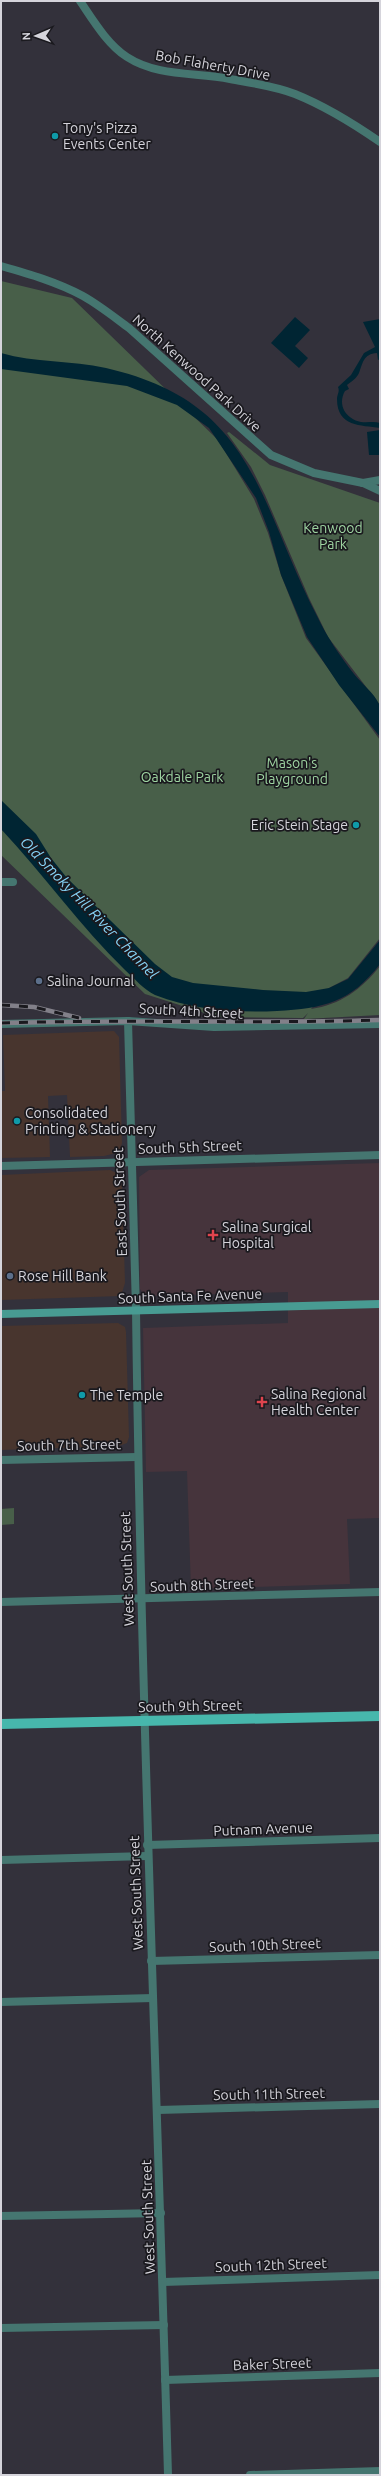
<svg xmlns="http://www.w3.org/2000/svg" width="381" height="2476" font-family="Ubuntu,sans-serif">
  <style>
    .commercial { fill: #48352e }
    .medical { fill: #46343c }
    .green { fill: #485f49 }
    .water { fill: #002533 }
    .lines { fill: none; stroke-linecap: round; stroke-linejoin: round }
    .minor { stroke: #457670; stroke-width: 8 }
    .tertiary { stroke: #457670; stroke-width: 8 }
    .secondary { stroke: #489b92; stroke-width: 8 }
    .primary { stroke: #47b7ac; stroke-width: 10 }
    .rail-casing { stroke: #828089; stroke-width: 4.5 }
    .rail { stroke: #1a191e; stroke-width: 3; stroke-dasharray: 9; stroke-linecap: butt }
    .culture-dot { fill: #0f9aa8; stroke: #1a191e; stroke-width: 1.5 }
    .service-dot { fill: #5c6f8a; stroke: #1a191e; stroke-width: 1.5 }
    .health-dot { fill: #e0444e; stroke: #1a191e; stroke-width: 1.5 }
    .labels { text-anchor: middle; stroke-width: 3.5; stroke-linejoin: round; paint-order: stroke }
    .street-label { font-size: 14px; fill: #d5d4db; stroke: #1a191e }
    .poi-label { font-size: 14px; fill: #d5d4db; stroke: #1a191e; text-anchor: start }
    .park-label { font-size: 14px; fill: #9fd5a2; stroke: #1a191e }
    .water-label { font-size: 15px; font-style: italic; fill: #86d4f7; stroke: #1a191e }
  </style>
  <rect width="100%" height="100%" fill="#33313b"/>
  <g class="commercial">
    <polygon points="114,1031 119,1037 122,1143 120,1149 116,1153 104,1156 70,1157 67,1095 48,1096 50,1157 1,1158 1,1091 5,1091 3,1035"/>
    <polygon points="110,1170 121,1175 122,1180 125,1283 121,1296 1,1300 1,1175"/>
    <polygon points="118,1323 125,1327 126,1332 129,1437 127,1443 119,1446 1,1450 1,1326"/>
  </g>
  <polygon class="medical" points="380,1163 380,1518 347,1519 350,1584 191,1589 187,1471 146,1472 143,1328 288,1323 288,1292 150,1296 143,1293 140,1289 139,1177 149,1170"/>
  <g class="green">
    <path d="M1,281L72,298L218,440L254,499L268,533L281,575L306,638L380,740V938L348,978L329,988L311,1009C340,1005 362,989 380,966V1015L304,1019L308,1013L303,1018L217,1017L145,994L1,855Z"/>
    <polygon points="229,432 270,465 380,503 380,705 328,637 309,598 265,495 251,467 227,433"/>
    <polygon points="14,1508 14,1524 1,1525 1,1509"/>
  </g>
  <g class="water">
    <polygon points="295,317 310,330 295,346 308,358 299,368 271,343"/>
    <path d="M380,319V359L378,360L377,353C363,354 363,363 359,373C357,378 351,382 347,385L349,389L345,391C337,405 346,419 361,422C368,423 374,421 380,423V428C361,425 337,427 337,399C337,394 340,392 338,387L351,375L364,353L375,347L363,322Z"/>
    <path d="M1,353C35,363 71,360 106,368C255,402 257,500 317,616C327,637 340,656 354,674C362,684 374,693 379,704C381,712 380,729 380,737L339,685L307,637L281,575L269,532L256,498L209,428L177,405L127,386L1,369Z"/>
    <polygon points="380,430 380,455 369,455 367,432"/>
    <path d="M1,800L36,834L51,858L67,878L155,964L172,977L193,983L263,990L306,992L329,988L348,979L380,940V964C350,1003 324,1008 277,1011C238,1013 193,1010 155,995C144,990 134,978 125,970C80,926 44,875 1,829Z"/>
  </g>
  <g class="lines">
    <g class="minor">
      <path d="M80,1C93,20 107,44 127,57C158,77 195,72 230,79C251,83 275,86 295,94C325,106 354,124 380,142"/>
      <polyline points="363,483 380,480"/>
      <polyline points="1,882 13,882"/>
      <polyline points="128,1021 136,1310"/>
      <polyline points="1,1024 128,1021 214,1027 380,1024"/>
      <polyline points="1,1166 380,1155"/>
      <polyline points="1,1460 137,1457"/>
      <polyline points="1,1602 380,1592"/>
      <polyline points="147,1845 380,1838"/>
      <polyline points="1,1860 147,1856"/>
      <polyline points="151,1961 380,1955"/>
      <polyline points="1,2002 153,1998"/>
      <polyline points="158,2110 380,2104"/>
      <polyline points="1,2216 161,2213"/>
      <polyline points="163,2282 380,2275"/>
      <polyline points="1,2328 164,2325"/>
      <polyline points="165,2380 380,2373"/>
      <polyline points="250,2475 380,2471"/>
    </g>
    <g class="tertiary">
      <path d="M1,266C29,274 57,282 83,296C99,305 114,317 129,328L271,455L314,473L363,483L380,491"/>
      <path d="M136,1310C141,1699 157,2087 168,2475"/>
    </g>
    <polyline class="secondary" points="1,1314 380,1304"/>
    <polyline class="primary" points="1,1724 380,1716"/>
    <g class="rail-casing">
      <g id="rail">
        <polyline points="1,1005 34,1007 79,1018"/>
        <path d="M1,1023C127,1019 254,1024 380,1020"/>
      </g>
    </g>
    <use href="#rail" class="rail"/>
  </g>
  <g class="culture-dot">
    <circle cx="55" cy="136" r="4"/>
    <circle cx="356" cy="825" r="4"/>
    <circle cx="17" cy="1121" r="4"/>
    <circle cx="82" cy="1395" r="4"/>
  </g>
  <g class="service-dot">
    <circle cx="39" cy="981" r="4"/>
    <circle cx="10" cy="1276" r="4"/>
  </g>
  <g class="health-dot">
    <path d="M211 1229h4v4h4v4h-4v4h-4v-4h-4v-4h4z"/>
    <path d="M260 1396h4v4h4v4h-4v4h-4v-4h-4v-4h4z"/>
  </g>
  <g class="labels">
    <g class="street-label">
      <text transform="translate(213 65) rotate(10)" y="5">Bob Flaherty Drive</text>
      <text transform="translate(197 373) rotate(42)" y="5">North Kenwood Park Drive</text>
      <text transform="translate(191 1011) rotate(3)" y="5">South 4th Street</text>
      <text transform="translate(190 1147) rotate(-2)" y="5">South 5th Street</text>
      <text transform="translate(120 1202) rotate(-92)" y="5">East South Street</text>
      <text transform="translate(190 1296) rotate(-2)" y="5">South Santa Fe Avenue</text>
      <text transform="translate(69 1445) rotate(-1)" y="5">South 7th Street</text>
      <text transform="translate(127 1569) rotate(-92)" y="5">West South Street</text>
      <text transform="translate(202 1585) rotate(-2)" y="5">South 8th Street</text>
      <text transform="translate(190 1706) rotate(-1)" y="5">South 9th Street</text>
      <text transform="translate(263 1829) rotate(-2)" y="5">Putnam Avenue</text>
      <text transform="translate(136 1893) rotate(-92)" y="5">West South Street</text>
      <text transform="translate(265 1945) rotate(-2)" y="5">South 10th Street</text>
      <text transform="translate(269 2094) rotate(-1)" y="5">South 11th Street</text>
      <text transform="translate(148 2217) rotate(-92)" y="5">West South Street</text>
      <text transform="translate(271 2265) rotate(-2)" y="5">South 12th Street</text>
      <text transform="translate(272 2364) rotate(-2)" y="5">Baker Street</text>
    </g>
    <g class="poi-label">
      <text x="63" y="133">Tony's Pizza<tspan x="63" dy="16">Events Center</tspan></text>
      <text x="348" y="830" text-anchor="end">Eric Stein Stage</text>
      <text x="47" y="986">Salina Journal</text>
      <text x="25" y="1118">Consolidated<tspan x="25" dy="16">Printing &amp; Stationery</tspan></text>
      <text x="222" y="1232">Salina Surgical<tspan x="222" dy="16">Hospital</tspan></text>
      <text x="18" y="1281">Rose Hill Bank</text>
      <text x="271" y="1399">Salina Regional<tspan x="271" dy="16">Health Center</tspan></text>
      <text x="90" y="1400">The Temple</text>
    </g>
    <g class="park-label">
      <text x="333" y="533">Kenwood<tspan x="333" dy="16">Park</tspan></text>
      <text x="292" y="768">Mason's<tspan x="292" dy="16">Playground</tspan></text>
      <text x="182" y="782">Oakdale Park</text>
    </g>
    <g class="water-label">
      <text transform="translate(89 908) rotate(46)" y="5">Old Smoky Hill River Channel</text>
    </g>
  </g>
  <rect width="381" height="2476" fill="none" stroke="#d5d4db" stroke-width="4"/>
  <g transform="translate(36 36) rotate(268)" stroke="#1a191e" stroke-width="3" paint-order="stroke">
  <path d="M0-3L7 15L0 10L-7 15Z" fill="#d5d4db"/>
  <text y="-6" font-size="11" font-weight="bold" text-anchor="middle" fill="#d5d4db">N</text>
  </g>
</svg>
